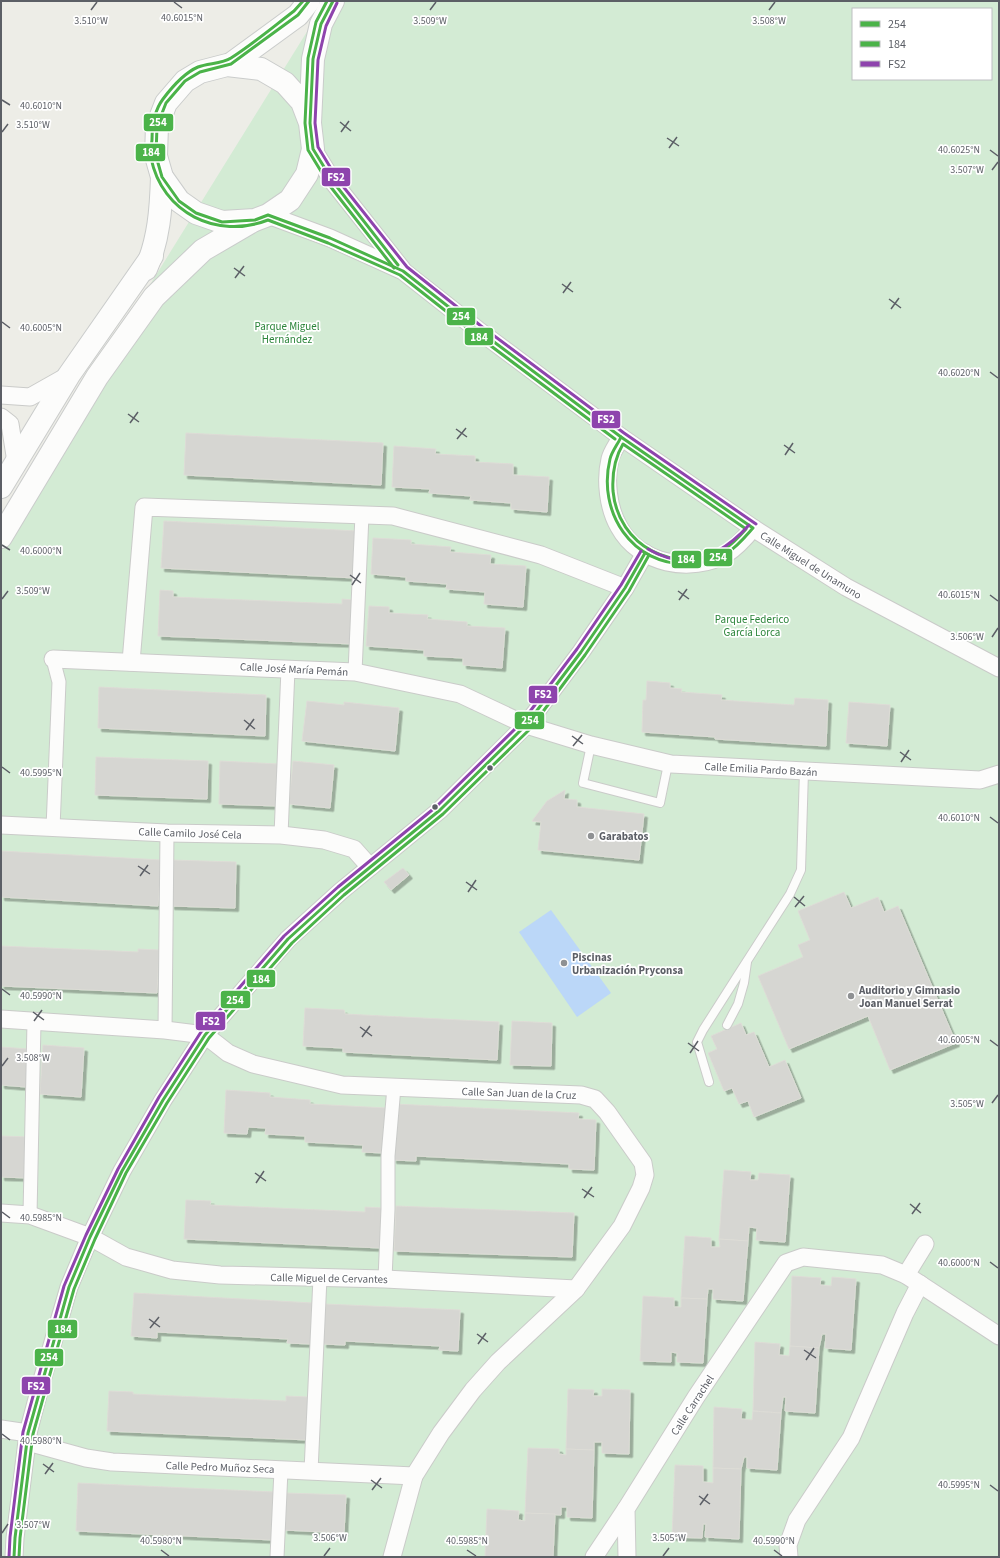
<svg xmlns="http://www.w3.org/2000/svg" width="1000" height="1558" font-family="'Source Sans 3',sans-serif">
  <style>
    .green { fill: #d3ebd4; fill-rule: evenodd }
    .water { fill: #bbd7f8 }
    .building { fill: #d6d6d2; stroke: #dddcd6; filter: url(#shadow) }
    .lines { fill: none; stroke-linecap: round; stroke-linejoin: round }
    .service-casing { stroke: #cacbc9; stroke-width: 10 }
    .pedestrian-casing { stroke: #cacbc9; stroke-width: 15 }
    .minor-casing { stroke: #cacbc9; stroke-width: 19 }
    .secondary-casing { stroke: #cacccb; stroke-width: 24 }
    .service { stroke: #fcfcfb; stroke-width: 8 }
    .pedestrian { stroke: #fcfcfb; stroke-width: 13 }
    .minor { stroke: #fcfcfb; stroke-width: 17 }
    .secondary { stroke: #fcfcfb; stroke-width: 22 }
    .bus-1-casing { stroke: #fff; stroke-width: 6 }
    .bus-2-casing { stroke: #fff; stroke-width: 6 }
    .bus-3-casing { stroke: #fff; stroke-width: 6 }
    .bus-1 { stroke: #4bb349; stroke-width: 3 }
    .bus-2 { stroke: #4bb349; stroke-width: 3 }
    .bus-3 { stroke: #8e44ad; stroke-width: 3 }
    .ticks { fill: none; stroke: #5c5f66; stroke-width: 1.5 }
    .bus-dot { fill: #5c5f66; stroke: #fff; stroke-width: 1.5 }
    .poi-dot { fill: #8f9193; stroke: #fff; stroke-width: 1.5 }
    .labels { text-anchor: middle; stroke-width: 3.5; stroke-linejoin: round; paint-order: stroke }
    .park-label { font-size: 11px; fill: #2c853b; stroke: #fff }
    .street-label { font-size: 11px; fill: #5c5f66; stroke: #fff }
    .poi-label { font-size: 11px; font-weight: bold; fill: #5c5f66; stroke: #fff; text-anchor: start }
    .ticks-label { font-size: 10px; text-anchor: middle; fill: #5c5f66; stroke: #fff; stroke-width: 3.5; stroke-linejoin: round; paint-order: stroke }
    .line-badge { stroke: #fff; stroke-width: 1.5 }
    .badge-label { font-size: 11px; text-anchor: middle; font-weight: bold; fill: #fff }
  </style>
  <defs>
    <filter id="shadow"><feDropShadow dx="3.5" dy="3.5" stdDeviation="0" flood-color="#0004"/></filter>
  </defs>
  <rect width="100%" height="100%" fill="#edede7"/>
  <path class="green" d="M326,1H999V1557H1V525ZM853,9H991V79H853Z"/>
  <polygon class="water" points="551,910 611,993 577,1017 519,932"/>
  <g class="building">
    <polygon points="186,433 383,443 381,485 184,475"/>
    <polygon points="394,446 436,449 435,454 475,456 475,462 513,464 513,475 549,477 547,512 511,509 511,503 470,500 471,496 429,493 430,489 392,487"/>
    <polygon points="164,521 358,531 355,578 161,568"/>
    <polygon points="373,538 411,540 411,544 451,547 450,552 491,555 490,564 526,566 523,607 484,604 485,592 446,589 447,584 406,581 406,577 371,574"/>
    <polygon points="160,590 173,591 173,597 342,604 342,599 354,600 353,644 158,636"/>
    <polygon points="369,606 389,607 389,613 428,615 427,619 467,622 467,626 505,628 502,668 463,665 463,658 424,656 424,650 366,646"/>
    <polygon points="647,681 670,683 670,688 682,689 681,692 722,695 721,700 794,705 795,698 828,700 826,746 715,739 715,737 642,732 643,700 646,700"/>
    <polygon points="99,687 266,695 265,736 98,728"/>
    <polygon points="307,701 344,705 344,702 399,708 395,751 302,741"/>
    <polygon points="849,702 890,705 887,746 846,743"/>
    <polygon points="96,757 208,761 207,799 95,795"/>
    <polygon points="220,761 279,764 277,806 219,804"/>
    <polygon points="293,761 334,765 330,808 289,804"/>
    <polygon points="565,790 564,799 577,800 577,807 644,814 639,860 538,850 541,822 532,821 547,801"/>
    <polygon points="1,851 161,860 158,906 1,897"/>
    <polygon points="172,860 236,862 235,908 171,906"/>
    <polygon points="403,868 409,875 391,890 384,882"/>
    <polygon points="844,892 851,908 878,897 884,912 898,906 956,1043 890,1070 868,1016 789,1049 758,976 803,957 798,945 810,940 798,911"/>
    <polygon points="1,946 138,952 138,949 159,950 157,993 1,986"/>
    <polygon points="305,1008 344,1010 345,1014 499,1022 497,1060 343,1052 343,1048 303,1046"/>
    <polygon points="512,1021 552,1023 551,1066 510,1065"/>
    <polygon points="741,1023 746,1035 754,1032 769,1067 785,1060 801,1098 754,1117 748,1101 739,1104 732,1088 724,1091 708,1053 717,1049 711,1036"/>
    <polygon points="43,1045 84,1048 81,1097 40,1094"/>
    <polygon points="1,1047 28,1049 26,1087 1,1085"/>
    <polygon points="226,1090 270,1093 270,1097 310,1100 310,1104 387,1108 384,1153 362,1152 363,1145 305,1142 305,1136 265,1134 266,1128 248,1127 247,1134 224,1133"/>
    <polygon points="395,1104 579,1113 578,1119 596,1120 594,1170 569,1169 569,1164 416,1156 416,1161 393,1160"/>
    <polygon points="1,1136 30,1137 29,1178 1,1177"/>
    <polygon points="724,1170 751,1172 750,1180 758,1180 759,1173 790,1175 785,1242 756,1240 757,1228 749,1227 748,1241 719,1239"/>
    <polygon points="186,1200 211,1201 210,1205 365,1212 365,1207 383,1208 381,1248 184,1239"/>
    <polygon points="396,1206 574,1213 572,1257 394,1251"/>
    <polygon points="685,1236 711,1238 711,1247 720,1247 719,1239 748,1241 743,1301 713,1299 713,1289 708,1289 707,1299 681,1298"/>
    <polygon points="792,1276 821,1278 820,1285 831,1286 832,1277 856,1279 851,1350 825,1348 826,1334 822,1334 819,1348 790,1346"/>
    <polygon points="134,1293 313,1303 311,1344 287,1343 288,1339 157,1332 157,1338 131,1336"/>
    <polygon points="643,1296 674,1298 674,1307 681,1307 681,1298 707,1299 703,1363 677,1362 677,1353 671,1352 671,1362 640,1361"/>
    <polygon points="325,1304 460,1310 458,1351 439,1350 440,1346 345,1341 345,1345 323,1344"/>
    <polygon points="755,1342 780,1344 779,1355 789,1356 790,1346 819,1348 815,1413 785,1411 786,1397 783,1397 781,1413 753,1411"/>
    <polygon points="568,1389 594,1390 593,1396 602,1396 602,1389 630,1390 629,1454 602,1453 602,1442 594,1442 594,1450 566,1449"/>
    <polygon points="109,1391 133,1392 133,1394 286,1401 286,1396 309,1397 308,1440 107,1431"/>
    <polygon points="714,1407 742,1409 741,1419 752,1420 753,1411 781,1413 777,1470 747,1468 747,1457 744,1457 741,1469 713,1468"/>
    <polygon points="528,1448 559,1449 559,1454 566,1455 566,1449 594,1450 592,1518 567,1517 567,1507 561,1507 561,1515 525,1513"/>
    <polygon points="675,1465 703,1466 703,1482 713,1483 713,1468 741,1469 739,1539 705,1537 706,1524 703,1524 702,1538 672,1537"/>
    <polygon points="78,1483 275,1492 273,1540 76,1531"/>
    <polygon points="286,1493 346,1495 344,1533 284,1530"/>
    <polygon points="487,1509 519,1511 518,1520 525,1521 525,1513 555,1514 553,1557 485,1557"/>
  </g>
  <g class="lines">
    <g class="service-casing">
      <g id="service">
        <polyline points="591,745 583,783 660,803 668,764"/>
        <polyline points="727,1025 738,1004 744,983 747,962"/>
        <polyline points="709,1082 697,1042 703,1030 738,975 790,894 801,870 804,771"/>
      </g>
    </g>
    <g class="pedestrian-casing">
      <g id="pedestrian">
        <polyline points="355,672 362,515"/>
        <polyline points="53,828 59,682 53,659"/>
        <polyline points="281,835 288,669"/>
        <polyline points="165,1030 167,833"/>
        <polyline points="30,1215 34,1022"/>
        <polyline points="385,1279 388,1209 388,1156 394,1087"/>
        <polyline points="311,1471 320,1278"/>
        <polyline points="277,1557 281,1470"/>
      </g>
    </g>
    <g class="minor-casing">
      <g id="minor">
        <polyline points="313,149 334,183 402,269"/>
        <polyline points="268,215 330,238 403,271 478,330 621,437 753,528 846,587 999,668"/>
        <polyline points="1,395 30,397 69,375"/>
        <polyline points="1,417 10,424 16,462"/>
        <path d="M621,437C618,444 612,451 610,459C605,480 608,508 619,527C639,564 691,574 726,554C737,547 745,538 753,528"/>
        <polyline points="53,659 355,672 460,694 526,725 591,745 671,764 980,780 999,774"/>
        <polyline points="131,662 144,507 393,516 541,555 625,588"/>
        <polyline points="1,825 167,833 281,835 324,840 354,849 370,867"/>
        <polyline points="1,1019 165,1030 205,1035 228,1053 253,1064 342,1085 581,1095 595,1099 607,1112 643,1163 645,1175 641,1188 622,1226 576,1289 498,1362 473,1390 441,1433 414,1476 392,1557"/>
        <polyline points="1,1213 30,1215 90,1237 126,1257 172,1270 220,1275 385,1279 576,1289"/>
        <polyline points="906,1275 925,1244"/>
        <polyline points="1,1429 28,1433"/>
        <polyline points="28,1442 86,1458 112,1462 414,1476"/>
        <polyline points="14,1557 15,1538 28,1433 42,1380 69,1287 90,1237 122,1171 163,1100 205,1035 288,939 341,891 440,810 526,725 581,652 625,588 645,553"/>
        <polyline points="594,1557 626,1509"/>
        <polyline points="627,1557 626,1509 696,1397 786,1263 803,1257 882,1265 906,1275 999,1336"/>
        <polyline points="789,1557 788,1545 797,1520 851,1438 905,1313 920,1284"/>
      </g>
    </g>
    <g class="secondary-casing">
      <g id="secondary">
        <polyline points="231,64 298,15 309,1"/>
        <polyline points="310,123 302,102 285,83 261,69 227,65 200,72 185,81 166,103 157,126 156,156 162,177 179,201 196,213 222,222 255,220 268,215 290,200 307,174 313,149 310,123 313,59 321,24 333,1"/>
        <path d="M146,269C159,239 161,209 162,177"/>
        <polyline points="1,487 69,375 152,256"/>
        <polyline points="1,537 97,377 154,297 203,250 251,222"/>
      </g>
    </g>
    <use href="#service" class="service"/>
    <use href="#pedestrian" class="pedestrian"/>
    <use href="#minor" class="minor"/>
    <use href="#secondary" class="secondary"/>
    <g class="bus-1-casing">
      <g id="bus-1">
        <polyline points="309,1 298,15 231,64 200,72 185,81 166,103 157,126 156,156 162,177 179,201 196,213 222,222 255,220 268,215 330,238 403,271 478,330 621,437"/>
        <polyline points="333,1 321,24 313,59 310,123 313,149 334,183 398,265"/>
        <path d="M621,437L753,528C745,537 737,547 727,553C715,560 702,563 689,564C632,566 597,512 610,459C612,451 618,444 621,437Z"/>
        <polyline points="14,1557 15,1538 28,1433 69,1287 90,1237 122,1171 163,1100 205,1035 288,939 341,891 440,810 526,725 581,652 625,588 645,553"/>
      </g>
    </g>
    <g class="bus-2-casing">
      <g id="bus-2">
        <path d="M303,1L294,11C273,27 253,44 231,58C222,64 208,63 198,67C184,73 172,87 163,99C154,111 152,126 152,140C151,146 150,152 151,158C162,213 217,240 268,220L328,243L400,275L475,334L615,439"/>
        <polyline points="327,1 316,22 308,58 305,123 308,150 330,186 394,268"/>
        <path d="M623,444L746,529C739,537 732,545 723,550C675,576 618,546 613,491C612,474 614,459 623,444Z"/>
        <polyline points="19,1557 20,1538 33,1434 74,1289 95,1239 126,1173 167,1103 209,1038 292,943 344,895 443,814 530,729 585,655 629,591 649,555"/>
      </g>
    </g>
    <g class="bus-3-casing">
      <g id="bus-3">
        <polyline points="337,3 326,26 318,60 315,123 318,147 338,180 407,267 481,326 624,433 756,524"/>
        <path d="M648,549C687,572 721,556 749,525"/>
        <polyline points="9,1557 10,1537 23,1432 64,1286 86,1235 118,1169 159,1097 201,1032 284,936 338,887 437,806 522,722 577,649 621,585 641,551"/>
      </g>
    </g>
    <use href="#bus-1" class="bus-1"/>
    <use href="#bus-2" class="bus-2"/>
    <use href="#bus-3" class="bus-3"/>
  </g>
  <path class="ticks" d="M174,2L182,8M91,10L97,2M430,10L436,2M769,10L775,2M2,100L10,105M340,122L351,131M2,132L8,124M341,132L349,121M667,138L679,146M669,148L677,137M990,150L998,156M992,170L998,162M234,268L245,276M235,278L244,266M562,284L573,292M563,293L571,282M889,299L901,308M891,309L899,298M2,322L10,328M990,372L998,378M128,414L139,422M130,423L138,412M456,429L467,437M457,439L466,428M784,445L795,453M785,455L793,443M2,545L10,550M350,575L361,583M352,585L360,573M678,591L689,599M990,595L998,601M2,599L8,591M679,600L687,589M992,637L998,628M244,720L255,729M246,730L254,719M572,736L583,744M573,746L582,735M900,752L911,760M901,762L909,750M2,767L10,773M990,817L998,823M138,866L150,874M140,876L148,865M466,882L477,890M468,892L476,880M794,897L805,906M795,907L804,896M2,989L10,995M33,1012L44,1020M34,1021L42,1010M360,1027L372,1036M362,1037L370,1026M990,1040L998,1046M688,1043L699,1051M690,1053L698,1041M2,1066L8,1058M992,1103L998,1095M255,1173L266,1181M256,1183L264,1171M582,1189L594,1197M584,1198L592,1187M910,1204L921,1213M2,1212L10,1218M912,1214L920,1203M990,1262L998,1268M149,1319L160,1327M150,1328L159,1317M477,1334L488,1342M478,1344L486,1333M804,1350L816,1358M806,1360L814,1348M2,1434L10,1440M43,1464L54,1472M45,1474L53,1463M371,1480L382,1488M990,1485L998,1491M372,1490L381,1478M699,1496L710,1504M700,1505L708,1494M2,1533L8,1524M161,1550L169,1556M467,1550L476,1556M774,1550L782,1556M324,1556L330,1548M663,1556L669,1548"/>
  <g class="bus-dot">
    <circle cx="490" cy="768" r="3.5"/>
    <circle cx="435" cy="807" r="3.5"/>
  </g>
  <g class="poi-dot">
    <circle cx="591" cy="836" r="4"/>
    <circle cx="564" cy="963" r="4"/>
    <circle cx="851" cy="996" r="4"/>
  </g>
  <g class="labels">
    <g class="park-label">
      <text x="287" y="330">Parque Miguel<tspan x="287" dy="13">Hernández</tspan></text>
      <text x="752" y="623">Parque Federico<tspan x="752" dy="13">García Lorca</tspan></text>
    </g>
    <g class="street-label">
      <text transform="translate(811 565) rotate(32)" y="4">Calle Miguel de Unamuno</text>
      <text transform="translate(294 669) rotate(3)" y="4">Calle José María Pemán</text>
      <text transform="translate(761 769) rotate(3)" y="4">Calle Emilia Pardo Bazán</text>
      <text transform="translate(190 833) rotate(2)" y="4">Calle Camilo José Cela</text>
      <text transform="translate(519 1093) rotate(2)" y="4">Calle San Juan de la Cruz</text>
      <text transform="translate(329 1278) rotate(1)" y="4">Calle Miguel de Cervantes</text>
      <text transform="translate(692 1405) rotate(-57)" y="4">Calle Carrachel</text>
      <text transform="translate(220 1467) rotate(2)" y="4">Calle Pedro Muñoz Seca</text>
    </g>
    <g class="poi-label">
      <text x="599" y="840">Garabatos</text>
      <text x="572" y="961">Piscinas<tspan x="572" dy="13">Urbanización Pryconsa</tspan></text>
      <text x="859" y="994">Auditorio y Gimnasio<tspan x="859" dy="13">Joan Manuel Serrat</tspan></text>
    </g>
  </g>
  <g class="ticks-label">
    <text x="182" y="21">40.6015°N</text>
    <text x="91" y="24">3.510°W</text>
    <text x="430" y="24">3.509°W</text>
    <text x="769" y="24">3.508°W</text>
    <text x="41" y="109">40.6010°N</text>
    <text x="33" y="128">3.510°W</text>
    <text x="959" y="153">40.6025°N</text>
    <text x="967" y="173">3.507°W</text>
    <text x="41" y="331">40.6005°N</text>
    <text x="959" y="376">40.6020°N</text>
    <text x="41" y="554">40.6000°N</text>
    <text x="33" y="594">3.509°W</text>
    <text x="959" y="598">40.6015°N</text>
    <text x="967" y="640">3.506°W</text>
    <text x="41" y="776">40.5995°N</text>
    <text x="959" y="821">40.6010°N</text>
    <text x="41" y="999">40.5990°N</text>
    <text x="959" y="1043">40.6005°N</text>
    <text x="33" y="1061">3.508°W</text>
    <text x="967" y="1107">3.505°W</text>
    <text x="41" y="1221">40.5985°N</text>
    <text x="959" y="1266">40.6000°N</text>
    <text x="41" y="1444">40.5980°N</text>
    <text x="959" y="1488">40.5995°N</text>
    <text x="33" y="1528">3.507°W</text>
    <text x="330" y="1541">3.506°W</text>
    <text x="669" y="1541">3.505°W</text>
    <text x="161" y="1544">40.5980°N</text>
    <text x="467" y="1544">40.5985°N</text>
    <text x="774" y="1544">40.5990°N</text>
  </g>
  <g class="line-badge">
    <rect x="143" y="113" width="31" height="19" rx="4" fill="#4bb349"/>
    <rect x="135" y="143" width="31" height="19" rx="4" fill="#4bb349"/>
    <rect x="321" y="167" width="30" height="20" rx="4" fill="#8e44ad"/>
    <rect x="446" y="307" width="30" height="19" rx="4" fill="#4bb349"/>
    <rect x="464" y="327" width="30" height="19" rx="4" fill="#4bb349"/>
    <rect x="591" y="410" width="30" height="19" rx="4" fill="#8e44ad"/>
    <rect x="703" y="548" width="30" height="19" rx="4" fill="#4bb349"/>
    <rect x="671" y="550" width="31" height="19" rx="4" fill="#4bb349"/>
    <rect x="528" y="685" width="30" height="19" rx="4" fill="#8e44ad"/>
    <rect x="514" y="711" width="31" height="19" rx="4" fill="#4bb349"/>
    <rect x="246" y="969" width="30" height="19" rx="4" fill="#4bb349"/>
    <rect x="220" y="990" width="31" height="19" rx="4" fill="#4bb349"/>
    <rect x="195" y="1011" width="31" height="20" rx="4" fill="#8e44ad"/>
    <rect x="47" y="1319" width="31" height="20" rx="4" fill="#4bb349"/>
    <rect x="34" y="1348" width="30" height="19" rx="4" fill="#4bb349"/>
    <rect x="21" y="1376" width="30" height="19" rx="4" fill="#8e44ad"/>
  </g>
  <g class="badge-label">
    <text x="158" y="126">254</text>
    <text x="151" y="156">184</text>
    <text x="336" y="181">FS2</text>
    <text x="461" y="320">254</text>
    <text x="479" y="341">184</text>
    <text x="606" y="423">FS2</text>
    <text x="718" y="561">254</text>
    <text x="686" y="563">184</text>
    <text x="543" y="698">FS2</text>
    <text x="530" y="724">254</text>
    <text x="261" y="983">184</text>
    <text x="235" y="1004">254</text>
    <text x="211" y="1025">FS2</text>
    <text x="63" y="1333">184</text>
    <text x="49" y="1361">254</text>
    <text x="36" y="1390">FS2</text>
  </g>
  <rect width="1000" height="1558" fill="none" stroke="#5c5f66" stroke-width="4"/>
  <rect x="852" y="8" width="140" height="72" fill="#ffffff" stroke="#bebfc2"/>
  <rect x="860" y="21" width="20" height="6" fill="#4bb349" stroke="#bebfc2"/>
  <text x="888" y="28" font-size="12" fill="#5c5f66">254</text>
  <rect x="860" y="41" width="20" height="6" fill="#4bb349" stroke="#bebfc2"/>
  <text x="888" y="48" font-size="12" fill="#5c5f66">184</text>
  <rect x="860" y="61" width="20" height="6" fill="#8e44ad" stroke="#bebfc2"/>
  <text x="888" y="68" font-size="12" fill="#5c5f66">FS2</text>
</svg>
